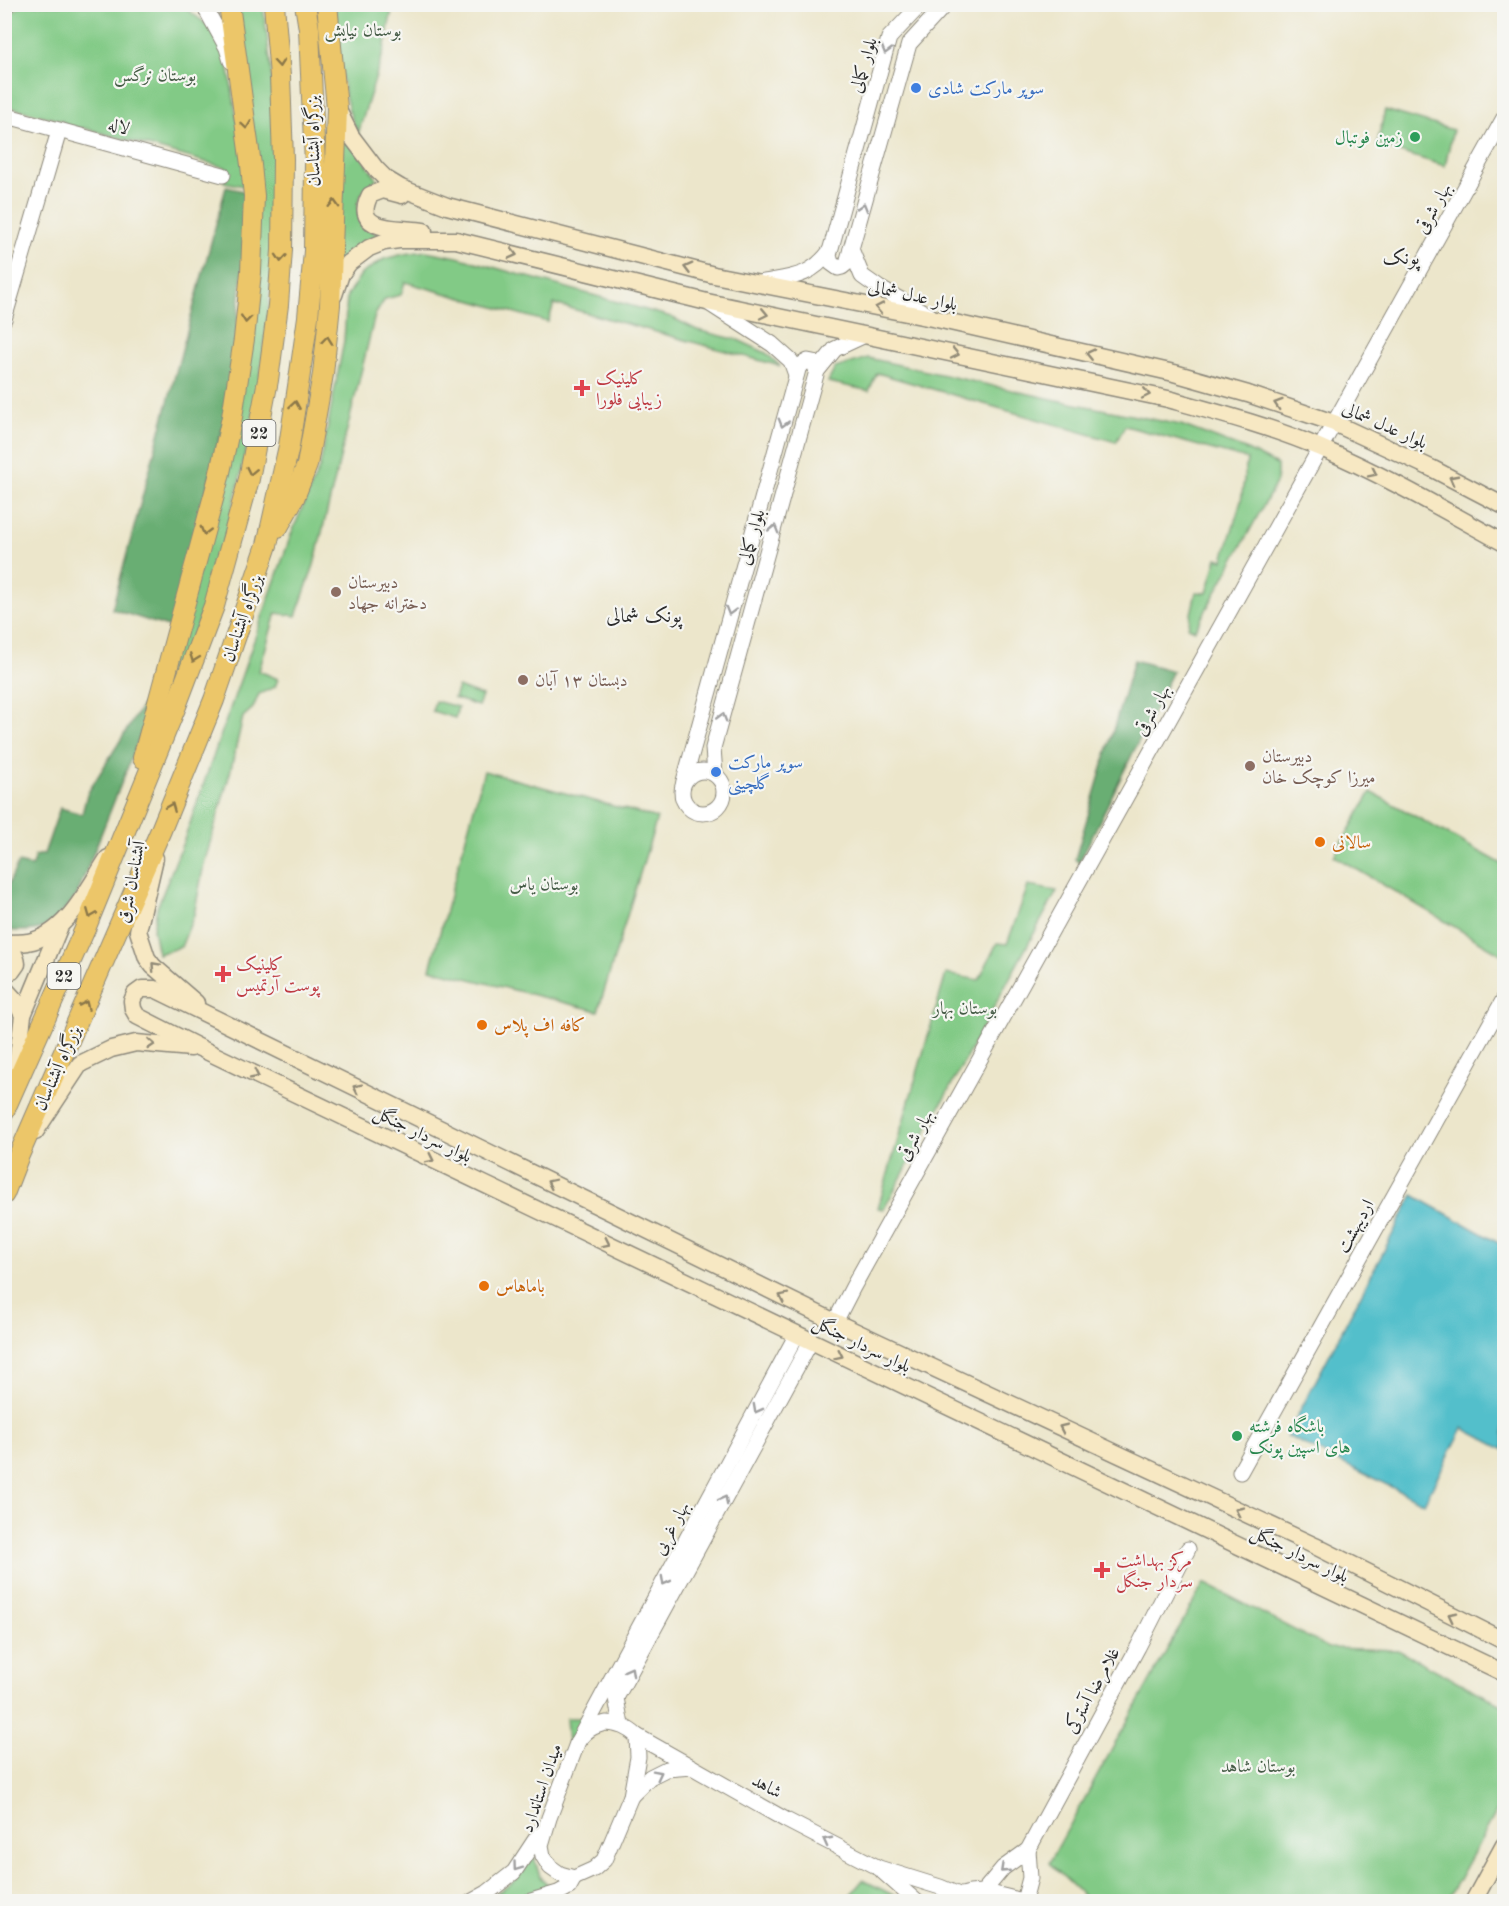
<svg xmlns="http://www.w3.org/2000/svg" width="1509" height="1906" font-family="'Old Standard TT',Amiri,serif">
  <style>
    .green { fill: #82ca86; stroke: #567a58; stroke-width: 1.5 }
    .forest { fill: #69ae73; stroke: #4a6c4f; stroke-width: 1.5 }
    .water { fill: #52bfcb; stroke: #3e757b; stroke-width: 1.5 }
    .lines { fill: none; stroke-linecap: round; stroke-linejoin: round }
    .tertiary-casing { stroke: #8c887b; stroke-width: 17 }
    .secondary-casing { stroke: #8c887b; stroke-width: 19 }
    .trunk-casing { stroke: #8c887b; stroke-width: 22 }
    .tertiary { stroke: #fff; stroke-width: 15 }
    .secondary { stroke: #f7e8c3; stroke-width: 16 }
    .trunk { stroke: #ecc669; stroke-width: 20 }
    .oneway { stroke: #a0a0a0 }
    .oneway2 { stroke: #8c784a }
    .oneway3 { stroke: #918a77 }
    .shop-dot { fill: #3f7fe0; stroke: #f6f6f2; stroke-width: 2 }
    .leisure-dot { fill: #2e9e5b; stroke: #f6f6f2; stroke-width: 2 }
    .health-dot { fill: #e0444e; stroke: #f6f6f2; stroke-width: 2 }
    .education-dot { fill: #8d6e63; stroke: #f6f6f2; stroke-width: 2 }
    .food-dot { fill: #e8710a; stroke: #f6f6f2; stroke-width: 2 }
    .labels { text-anchor: middle; stroke-width: 4.5; stroke-linejoin: round; paint-order: stroke }
    .shield { fill: #f6f6f2; stroke: #686867; stroke-width: 1.5 }
    .shield-label { font-size: 16px; font-weight: bold; fill: #2b2b2b }
    .park-label { font-size: 18px; fill: #455b46; stroke: #f6f6f2 }
    .street-label { font-size: 18px; fill: #2b2b2b; stroke: #f6f6f2 }
    .shop-label { font-size: 18px; fill: #366cbe; stroke: #f6f6f2; text-anchor: start }
    .leisure-label { font-size: 18px; fill: #27864d; stroke: #f6f6f2; text-anchor: end }
    .health-label { font-size: 18px; fill: #be3a42; stroke: #f6f6f2; text-anchor: start }
    .education-label { font-size: 18px; fill: #785e54; stroke: #f6f6f2; text-anchor: start }
    .food-label { font-size: 18px; fill: #c56008; stroke: #f6f6f2; text-anchor: start }
    .neighbourhood-label { font-size: 20px; fill: #2b2b2b; stroke: #f6f6f2 }
  </style>
  <rect width="100%" height="100%" fill="#f6f6f2"/>
  <filter id="ink" filterUnits="userSpaceOnUse"><feTurbulence type="fractalNoise" baseFrequency=".0167" numOctaves="2"/><feDisplacementMap in="SourceGraphic" scale="12" xChannelSelector="R" yChannelSelector="G"/><feConvolveMatrix kernelMatrix="1 2 1 2 8 2 1 2 1" color-interpolation-filters="sRGB"/></filter>
  <filter id="wash" filterUnits="userSpaceOnUse"><feTurbulence type="fractalNoise" baseFrequency=".008" numOctaves="4" result="noise"/><feDisplacementMap in="SourceGraphic" scale="24" xChannelSelector="R" yChannelSelector="G"/><feGaussianBlur stdDeviation="1.35" result="paint"/><feColorMatrix in="noise" values="0 0 0 0 0 0 0 0 0 0 0 0 0 0 0 0 0 1.4 0 .05"/><feComposite in="paint" operator="in"/></filter>
  <g filter="url(#wash)">
    <rect width="100%" height="100%" fill="#ece6cb"/>
    <g class="green">
      <polygon points="180,4 210,27 227,58 248,187 224,182 227,168 84,128 65,127 63,121 5,106 4,18 23,5"/>
      <path d="M234,5H263C266,31 271,59 272,85C275,148 276,213 271,276C265,367 247,459 222,547C204,613 178,675 152,738L256,280Z"/>
      <path d="M335,5H393L384,50L358,134C339,94 339,48 335,5Z"/>
      <polygon points="1385,110 1453,130 1445,166 1377,145"/>
      <path d="M339,123L377,179C351,197 350,223 381,236L335,275Z"/>
      <polygon points="426,251 457,257 671,317 697,330 738,340 766,353 780,366 554,304 548,322 405,282 401,295 385,299 375,315 314,565 296,616 276,613 259,671 278,679 275,687 259,694 253,708 243,717 230,773 204,864 194,915 181,947 158,954 153,929 157,908 184,840 292,532 320,466 344,341 347,296 361,274 384,259 404,254"/>
      <polygon points="868,358 1061,401 1181,425 1245,449 1277,465 1277,481 1195,630 1188,627 1196,592 1207,593 1217,558 1223,560 1241,501 1247,459 1125,426 1116,442 877,373 869,391 828,382 835,368"/>
      <polygon points="458,687 482,696 478,706 454,698"/>
      <polygon points="435,701 458,707 455,718 432,711"/>
      <polygon points="484,771 657,818 598,1011 430,969"/>
      <polygon points="1371,792 1504,865 1504,956 1334,856"/>
      <polygon points="1028,886 1057,891 884,1209 878,1208 946,974 979,980 997,943 1007,944"/>
      <polygon points="1204,1583 1329,1648 1398,1650 1504,1706 1504,1798 1447,1901 1089,1901 1049,1863"/>
      <polygon points="566,1718 584,1718 573,1742 568,1744"/>
      <polygon points="533,1854 540,1877 554,1890 511,1901 485,1902 513,1882"/>
      <polygon points="863,1880 905,1901 845,1901"/>
    </g>
    <g class="forest">
      <polygon points="226,187 248,192 248,220 229,402 171,628 112,609"/>
      <polygon points="1134,660 1173,671 1079,863 1075,859"/>
      <path d="M146,699L154,701L76,897C49,927 46,934 5,930V892L18,863L32,866L35,856L44,854L60,808L82,814L87,794Z"/>
    </g>
    <polygon class="water" points="1413,1195 1504,1246 1504,1450 1463,1428 1424,1503 1287,1436"/>
  </g>
  <g filter="url(#ink)">
    <g class="lines">
      <g class="tertiary-casing">
        <g id="tertiary">
          <polyline points="203,4 227,48 231,61"/>
          <polyline points="921,4 889,38 829,255 831,263 838,268 842,267 847,263 909,44 941,9 942,4"/>
          <polyline points="4,8 8,4"/>
          <polyline points="4,115 223,175"/>
          <polyline points="851,249 862,276 879,288 929,315"/>
          <path d="M759,283C791,277 810,278 830,251"/>
          <polyline points="710,304 772,344 791,361 796,375"/>
          <polyline points="4,319 59,131"/>
          <circle cx="703" cy="792" r="21"/>
          <polyline points="715,774 713,748 817,371 835,349 865,335"/>
          <polyline points="684,781 799,366 808,361 813,362 817,371"/>
          <polyline points="835,1322 853,1287 1504,118"/>
          <polyline points="1240,1472 1504,999"/>
          <path d="M606,1723C619,1724 627,1727 637,1736L638,1757L631,1796L604,1860L594,1869L574,1878L560,1874L550,1867L543,1856L541,1845L549,1818L578,1741C586,1730 593,1726 606,1723Z"/>
          <polyline points="621,1725 616,1698 811,1341"/>
          <polyline points="637,1736 786,1820 879,1868 940,1887 959,1895"/>
          <polyline points="578,1741 797,1334"/>
          <polyline points="631,1796 650,1777 666,1769 692,1767"/>
          <polyline points="883,1872 917,1902"/>
          <polyline points="983,1892 1003,1868 1028,1850 1138,1647 1188,1549"/>
          <path d="M952,1901C972,1884 1002,1896 1026,1902"/>
          <polyline points="1024,1901 1030,1878 1028,1850"/>
          <polyline points="471,1902 487,1893 514,1872 541,1831"/>
          <polyline points="528,1902 558,1893 569,1887 574,1878"/>
        </g>
      </g>
      <g class="secondary-casing">
        <g id="secondary">
          <polyline points="337,108 351,136 376,169 386,179 401,188 447,206 714,275 937,319 1174,373 1248,394 1334,423 1433,469 1504,506"/>
          <path d="M402,195L383,190L370,195C350,234 402,227 424,231"/>
          <path d="M334,295L341,274L349,263L369,248L384,242L399,240H456L707,302L1168,399C1219,413 1272,427 1321,448C1384,475 1444,510 1504,543"/>
          <polyline points="155,858 138,931 147,958 153,966 196,1003"/>
          <path d="M4,943C12,943 21,943 28,942C67,935 88,888 108,858"/>
          <path d="M4,946C13,951 16,955 17,964L12,971L4,973"/>
          <polyline points="4,988 15,1000 23,1015 16,1074"/>
          <polyline points="23,1015 60,926"/>
          <polyline points="35,1132 80,1064 111,1049 136,1043 191,1048"/>
          <polyline points="1504,1641 1315,1546 835,1322 155,989 142,989 135,994 132,1001 133,1009 137,1016 202,1049 1504,1673"/>
          <polyline points="1473,1902 1504,1845"/>
        </g>
      </g>
      <g class="trunk-casing">
        <g id="trunk">
          <polyline points="278,527 294,498 307,465 323,374 330,305 337,108 327,4"/>
          <polyline points="143,758 219,477 232,417 244,339 251,272 254,196 251,165 229,4"/>
          <polyline points="4,1111 85,929 176,706 214,606 249,479 268,380 278,305 282,250 283,159 280,76 274,4"/>
          <polyline points="4,1194 19,1155 161,830 214,700 267,545 289,446 299,380 308,317 314,251 315,165 309,29 305,4"/>
        </g>
      </g>
      <use href="#tertiary" class="tertiary"/>
      <use href="#secondary" class="secondary"/>
      <use href="#trunk" class="trunk"/>
    </g>
    <defs><path id="oneway-chevron" d="M-2-3.5L2.5 0L-2 3.5" fill="none" stroke-width="1.6" stroke-linecap="round" stroke-linejoin="round" transform="scale(1.5)"/></defs>
    <g class="oneway">
      <use href="#oneway-chevron" transform="translate(886 50) rotate(106)"/>
      <use href="#oneway-chevron" transform="translate(863 207) rotate(-74)"/>
      <use href="#oneway-chevron" transform="translate(783 423) rotate(106)"/>
      <use href="#oneway-chevron" transform="translate(774 529) rotate(-74)"/>
      <use href="#oneway-chevron" transform="translate(730 611) rotate(106)"/>
      <use href="#oneway-chevron" transform="translate(722 717) rotate(-74)"/>
      <use href="#oneway-chevron" transform="translate(757 1409) rotate(118)"/>
      <use href="#oneway-chevron" transform="translate(724 1500) rotate(-61)"/>
      <use href="#oneway-chevron" transform="translate(665 1581) rotate(118)"/>
      <use href="#oneway-chevron" transform="translate(630 1671) rotate(-61)"/>
      <use href="#oneway-chevron" transform="translate(658 1774) rotate(-27)"/>
      <use href="#oneway-chevron" transform="translate(827 1841) rotate(-152)"/>
      <use href="#oneway-chevron" transform="translate(517 1867) rotate(126)"/>
      <use href="#oneway-chevron" transform="translate(1004 1869) rotate(137)"/>
    </g>
    <g class="oneway2">
      <use href="#oneway-chevron" transform="translate(279 63) rotate(85)"/>
      <use href="#oneway-chevron" transform="translate(246 125) rotate(82)"/>
      <use href="#oneway-chevron" transform="translate(334 204) rotate(-88)"/>
      <use href="#oneway-chevron" transform="translate(281 258) rotate(94)"/>
      <use href="#oneway-chevron" transform="translate(246 319) rotate(96)"/>
      <use href="#oneway-chevron" transform="translate(327 340) rotate(-84)"/>
      <use href="#oneway-chevron" transform="translate(295 405) rotate(-81)"/>
      <use href="#oneway-chevron" transform="translate(251 471) rotate(102)"/>
      <use href="#oneway-chevron" transform="translate(205 531) rotate(105)"/>
      <use href="#oneway-chevron" transform="translate(194 658) rotate(111)"/>
      <use href="#oneway-chevron" transform="translate(171 807) rotate(-68)"/>
      <use href="#oneway-chevron" transform="translate(91 914) rotate(112)"/>
      <use href="#oneway-chevron" transform="translate(85 1005) rotate(-66)"/>
    </g>
    <g class="oneway3">
      <use href="#oneway-chevron" transform="translate(513 254) rotate(14)"/>
      <use href="#oneway-chevron" transform="translate(688 268) rotate(-165)"/>
      <use href="#oneway-chevron" transform="translate(879 308) rotate(-169)"/>
      <use href="#oneway-chevron" transform="translate(764 314) rotate(12)"/>
      <use href="#oneway-chevron" transform="translate(955 354) rotate(12)"/>
      <use href="#oneway-chevron" transform="translate(1090 354) rotate(-167)"/>
      <use href="#oneway-chevron" transform="translate(1146 394) rotate(12)"/>
      <use href="#oneway-chevron" transform="translate(1278 404) rotate(-162)"/>
      <use href="#oneway-chevron" transform="translate(1373 473) rotate(26)"/>
      <use href="#oneway-chevron" transform="translate(1453 479) rotate(-152)"/>
      <use href="#oneway-chevron" transform="translate(155 966) rotate(-133)"/>
      <use href="#oneway-chevron" transform="translate(151 1044) rotate(4)"/>
      <use href="#oneway-chevron" transform="translate(255 1075) rotate(26)"/>
      <use href="#oneway-chevron" transform="translate(357 1088) rotate(-154)"/>
      <use href="#oneway-chevron" transform="translate(430 1159) rotate(26)"/>
      <use href="#oneway-chevron" transform="translate(551 1183) rotate(-154)"/>
      <use href="#oneway-chevron" transform="translate(606 1243) rotate(26)"/>
      <use href="#oneway-chevron" transform="translate(783 1297) rotate(-154)"/>
      <use href="#oneway-chevron" transform="translate(839 1355) rotate(26)"/>
      <use href="#oneway-chevron" transform="translate(1063 1428) rotate(-155)"/>
      <use href="#oneway-chevron" transform="translate(1239 1511) rotate(-155)"/>
      <use href="#oneway-chevron" transform="translate(1452 1616) rotate(-153)"/>
    </g>
  </g>
  <g class="shop-dot">
    <circle cx="916" cy="88" r="6"/>
    <circle cx="716" cy="772" r="6"/>
  </g>
  <g class="leisure-dot">
    <circle cx="1415" cy="137" r="6"/>
    <circle cx="1237" cy="1436" r="6"/>
  </g>
  <g class="health-dot">
    <path d="M579 379h6v6h6v6h-6v6h-6v-6h-6v-6h6z"/>
    <path d="M220 965h6v6h6v6h-6v6h-6v-6h-6v-6h6z"/>
    <path d="M1099 1561h6v6h6v6h-6v6h-6v-6h-6v-6h6z"/>
  </g>
  <g class="education-dot">
    <circle cx="336" cy="592" r="6"/>
    <circle cx="523" cy="680" r="6"/>
    <circle cx="1250" cy="766" r="6"/>
  </g>
  <g class="food-dot">
    <circle cx="1320" cy="842" r="6"/>
    <circle cx="482" cy="1025" r="6"/>
    <circle cx="484" cy="1286" r="6"/>
  </g>
  <g class="labels">
    <g class="shield">
      <rect x="242.5" y="420" width="33" height="26" rx="4.5"/>
      <rect x="47.5" y="963" width="33" height="26" rx="4.5"/>
    </g>
    <g class="shield-label">
      <text x="259" y="439">22</text>
      <text x="64" y="982">22</text>
    </g>
    <g class="park-label">
      <text x="363" y="36">بوستان نیایش</text>
      <text x="155" y="81">بوستان نرگس</text>
      <text x="544" y="890">بوستان یاس</text>
      <text x="965" y="1014">بوستان بهار</text>
      <text x="1258" y="1772">بوستان شاهد</text>
    </g>
    <g class="street-label">
      <text transform="translate(863 65) rotate(-73)" y="6">بلوار کمالی</text>
      <text transform="translate(119 126) rotate(15)" y="6">لاله</text>
      <text transform="translate(313 141) rotate(-91)" y="6">بزرگراه آبشناسان</text>
      <text transform="translate(1433 208) rotate(-61)" y="6">بهار شرقی</text>
      <text transform="translate(913 295) rotate(12)" y="6">بلوار عدل شمالی</text>
      <text transform="translate(1385 425) rotate(24)" y="6">بلوار عدل شمالی</text>
      <text transform="translate(751 537) rotate(-74)" y="6">بلوار کمالی</text>
      <text transform="translate(242 618) rotate(-71)" y="6">بزرگراه آبشناسان</text>
      <text transform="translate(1152 710) rotate(-61)" y="6">بهار شرقی</text>
      <text transform="translate(131 882) rotate(-79)" y="6">آبشناسان شرق</text>
      <text transform="translate(57 1068) rotate(-66)" y="6">بزرگراه آبشناسان</text>
      <text transform="translate(423 1134) rotate(26)" y="6">بلوار سردار جنگل</text>
      <text transform="translate(915 1135) rotate(-61)" y="6">بهار شرقی</text>
      <text transform="translate(1355 1226) rotate(-61)" y="6">اردیبهشت</text>
      <text transform="translate(862 1344) rotate(26)" y="6">بلوار سردار جنگل</text>
      <text transform="translate(671 1528) rotate(-62)" y="6">بهار غربی</text>
      <text transform="translate(1300 1554) rotate(26)" y="6">بلوار سردار جنگل</text>
      <text transform="translate(1092 1690) rotate(-61)" y="6">غلامرضا آسترکی</text>
      <text transform="translate(767 1786) rotate(29)" y="6">شاهد</text>
      <text transform="translate(541 1788) rotate(-71)" y="6">میدان استاندارد</text>
    </g>
    <g class="shop-label">
      <text x="928" y="94">سوپر مارکت شادی</text>
      <text x="728" y="768">سوپر مارکت<tspan x="728" dy="21">گلچینی</tspan></text>
    </g>
    <g class="leisure-label">
      <text x="1403" y="143">زمین فوتبال</text>
      <text x="1249" y="1432" text-anchor="start">باشگاه فرشته<tspan x="1249" dy="21">های اسپین پونک</tspan></text>
    </g>
    <g class="health-label">
      <text x="596" y="384">کلینیک<tspan x="596" dy="21">زیبایی فلورا</tspan></text>
      <text x="236" y="970">کلینیک<tspan x="236" dy="21">پوست آرتمیس</tspan></text>
      <text x="1116" y="1566">مرکز بهداشت<tspan x="1116" dy="21">سردار جنگل</tspan></text>
    </g>
    <g class="education-label">
      <text x="348" y="588">دبیرستان<tspan x="348" dy="21">دخترانه جهاد</tspan></text>
      <text x="535" y="686">دبستان ۱۳ آبان</text>
      <text x="1262" y="762">دبیرستان<tspan x="1262" dy="21">میرزا کوچک خان</tspan></text>
    </g>
    <g class="food-label">
      <text x="1332" y="848">سالانی</text>
      <text x="494" y="1031">کافه اف پلاس</text>
      <text x="496" y="1292">باماهاس</text>
    </g>
    <g class="neighbourhood-label">
      <text x="1401" y="264">پونک</text>
      <text x="644" y="622">پونک شمالی</text>
    </g>
  </g>
  <rect width="1509" height="1906" fill="none" stroke="#f6f6f2" stroke-width="24"/>
</svg>
